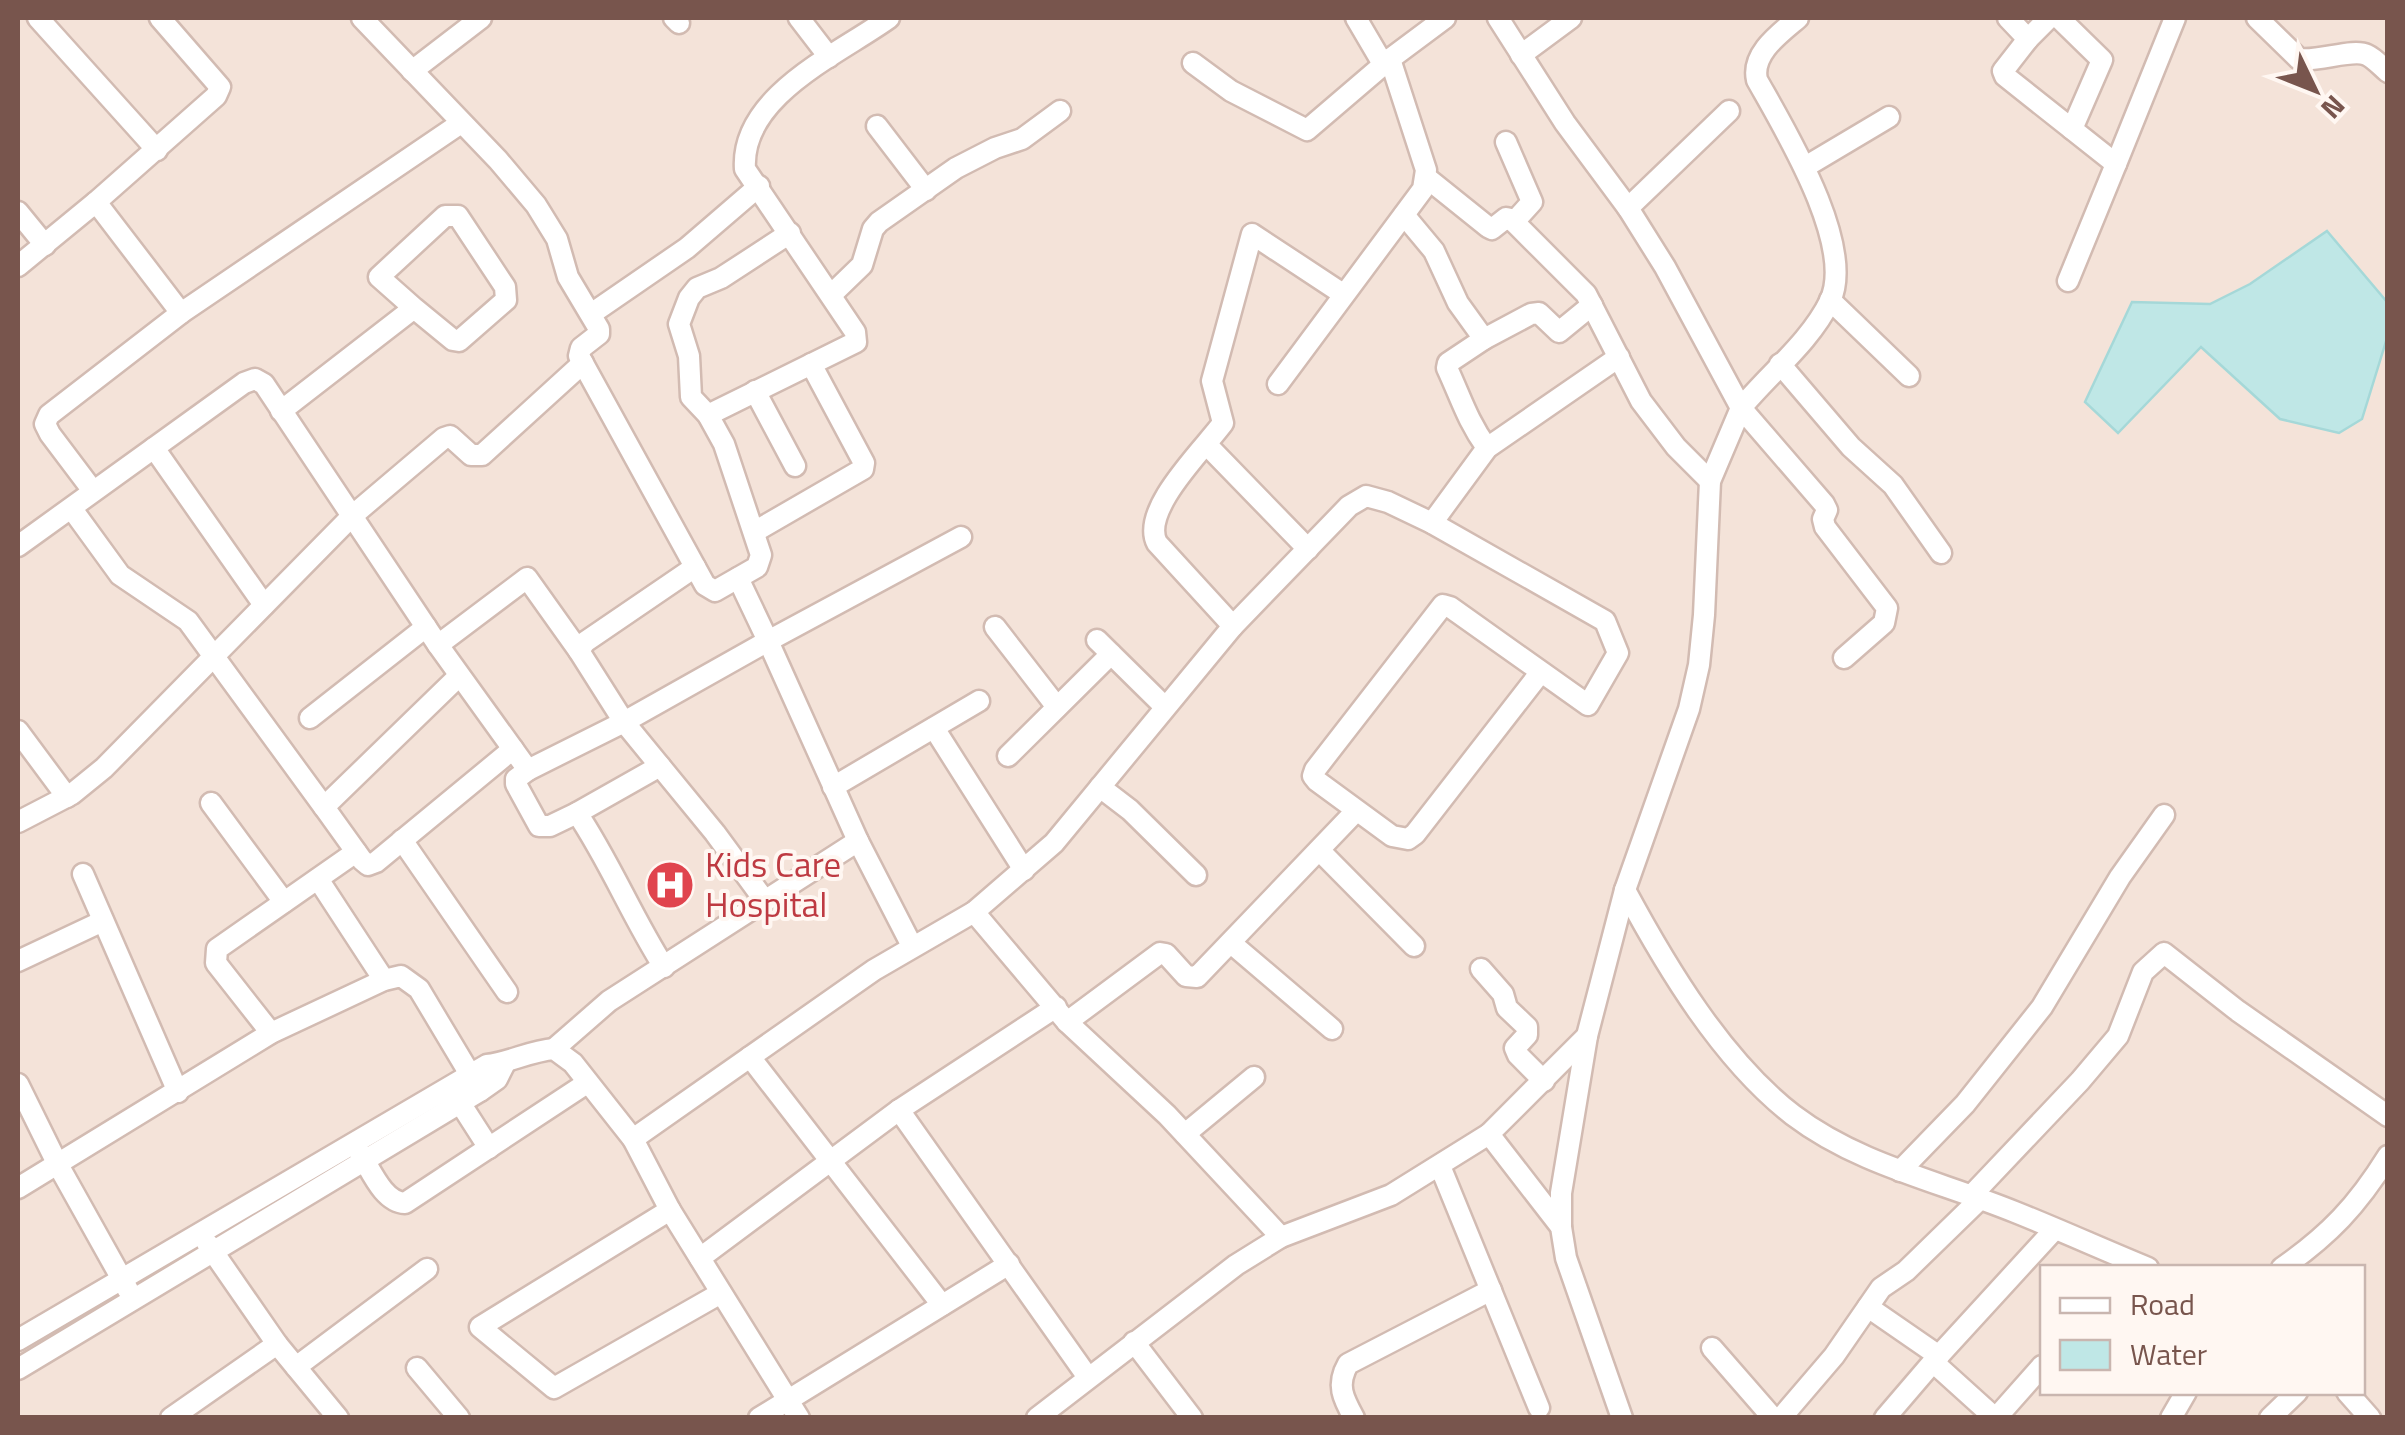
<svg xmlns="http://www.w3.org/2000/svg" width="2405" height="1435" font-family="'Titillium Web',sans-serif">
  <style>
    .residential { fill: #f4e3d9; fill-rule: evenodd }
    .water { fill: #bfe7e6; stroke: #a5d8d8; stroke-width: 2.5 }
    .lines { fill: none; stroke-linecap: round; stroke-linejoin: round }
    .minor-casing { stroke: #d2bbb2; stroke-width: 25 }
    .minor { stroke: #fff; stroke-width: 20 }
    .labels { text-anchor: middle; stroke-width: 8; stroke-linejoin: round; paint-order: stroke }
    .health-label { font-size: 35px; fill: #be3a42; stroke: #fff7f2; text-anchor: start }
  </style>
  <rect width="100%" height="100%" fill="#fcf3eb"/>
  <path class="residential" d="M18,18H2387V1417H18ZM2042,1268H2362V1392H2042Z"/>
  <polygon class="water" points="2327,231 2387,302 2387,338 2362,419 2339,433 2280,419 2201,347 2118,433 2085,402 2132,302 2210,304 2250,284"/>
  <g class="lines">
    <g class="minor-casing">
      <g id="minor">
        <polyline points="38,18 157,150"/>
        <polyline points="362,18 498,160 536,205 557,239 568,277 599,329 599,334 581,348 579,356 705,585 715,591 757,567 761,555 724,444 708,415 691,397 689,356 679,324 689,298 697,288 721,278 790,233"/>
        <polyline points="674,18 679,23"/>
        <polyline points="799,18 829,57"/>
        <polyline points="1356,18 1383,64"/>
        <polyline points="1498,18 1565,123 1628,208 1665,267 1741,408 1710,481 1704,615 1699,665 1689,709 1625,890 1587,1036 1489,1134 1561,1227 1566,1258 1622,1418"/>
        <path d="M1798,18C1779,34 1751,54 1757,80C1785,130 1856,246 1830,301C1810,342 1770,373 1741,408L1824,504L1827,510L1823,519L1825,527L1887,608L1884,623L1844,658"/>
        <polyline points="2008,18 2028,39 2003,71 2005,76 2116,164 2068,281"/>
        <polyline points="2059,18 2102,60 2072,129"/>
        <path d="M2257,18L2299,59C2319,62 2353,48 2367,55C2374,58 2382,67 2388,72"/>
        <polyline points="2028,39 2049,18"/>
        <polyline points="1521,55 1571,18"/>
        <polyline points="1193,63 1231,91 1307,130 1390,59"/>
        <polyline points="412,71 481,18"/>
        <polyline points="877,126 926,190"/>
        <polyline points="1506,142 1532,202 1514,222"/>
        <polyline points="2116,164 2175,18"/>
        <polyline points="1805,167 1889,117"/>
        <polyline points="1427,178 1488,227 1492,229 1506,218 1511,219 1586,294 1641,401 1676,447 1710,481"/>
        <polyline points="96,202 216,96 220,87 160,18"/>
        <polyline points="1628,208 1729,111"/>
        <polyline points="18,212 45,245"/>
        <polyline points="1404,215 1434,251 1458,303 1484,339"/>
        <polyline points="18,266 96,202 181,313"/>
        <polyline points="831,295 862,265 873,229 879,222 956,168 995,148 1022,139 1060,111"/>
        <polyline points="1830,300 1909,376"/>
        <polyline points="591,314 687,248 759,186"/>
        <polyline points="1780,364 1851,447 1893,485 1941,553"/>
        <polyline points="1278,384 1423,189 1426,170 1390,59 1445,18"/>
        <polyline points="755,391 795,466"/>
        <polyline points="281,411 414,308 453,340 459,341 506,300 505,287 458,216 445,216 379,277 414,308"/>
        <path d="M708,415L856,342L855,332L745,169C740,96 839,54 889,18"/>
        <polyline points="1207,445 1308,549"/>
        <polyline points="154,448 264,605"/>
        <path d="M1487,448C1467,420 1461,398 1447,368L1448,363L1484,339L1531,314L1539,313L1559,332L1592,305"/>
        <polyline points="93,491 50,434 45,424 49,415 181,313 461,123"/>
        <polyline points="72,509 120,575 188,621 324,807"/>
        <polyline points="1432,523 1487,448 1619,357"/>
        <polyline points="754,532 863,469 864,463 811,364"/>
        <polyline points="18,546 244,383 255,379 264,384 438,645 528,770 624,722 768,641 738,578"/>
        <polyline points="695,567 585,642 579,651 624,722 715,833 765,901"/>
        <path d="M1233,626L1157,543C1140,510 1204,449 1223,423L1212,381L1252,234L1343,294"/>
        <polyline points="995,627 1057,707"/>
        <polyline points="1097,640 1165,707"/>
        <polyline points="438,645 527,578 579,651"/>
        <polyline points="459,676 324,807 362,860 368,865 376,862 513,749"/>
        <polyline points="310,718 426,627"/>
        <polyline points="934,728 1024,870"/>
        <polyline points="18,731 67,797"/>
        <polyline points="1008,756 1111,654"/>
        <path d="M660,766L577,813C610,862 632,917 664,967"/>
        <polyline points="528,770 516,779 516,784 539,826 550,826 577,813"/>
        <polyline points="833,787 979,701"/>
        <polyline points="1100,787 1130,810 1196,875"/>
        <polyline points="211,803 284,902"/>
        <polyline points="18,822 72,794 104,768 352,516 444,438 450,436 471,455 482,455 583,363"/>
        <polyline points="402,840 507,992"/>
        <polyline points="1320,851 1414,946"/>
        <polyline points="83,874 178,1092"/>
        <polyline points="318,879 384,980"/>
        <path d="M1625,890C1667,968 1722,1060 1793,1115C1859,1165 1939,1181 2015,1212C2060,1230 2104,1250 2148,1268"/>
        <polyline points="974,912 1067,1022 1167,1115 1281,1237"/>
        <polyline points="1231,943 1332,1029"/>
        <polyline points="912,946 858,841 768,641 961,537"/>
        <polyline points="18,961 103,921"/>
        <polyline points="1481,969 1503,994 1507,1008 1527,1027 1527,1035 1515,1048 1518,1055 1544,1081"/>
        <polyline points="1067,1022 1160,953 1166,954 1186,976 1197,977 1356,811"/>
        <polyline points="271,1033 216,963 217,949 356,852"/>
        <polyline points="554,1049 609,1001 858,841"/>
        <polyline points="750,1057 942,1305"/>
        <polyline points="18,1084 57,1163 128,1290"/>
        <polyline points="455,1095 489,1148"/>
        <polyline points="899,1110 1087,1376"/>
        <polyline points="1185,1134 1254,1077"/>
        <polyline points="633,1139 874,970 974,912 1054,843 1233,626 1349,506 1366,496 1388,502 1432,523 1605,621 1618,653 1588,705 1450,607 1443,605 1315,770 1313,776 1317,781 1392,836 1408,839 1415,834 1540,673"/>
        <path d="M360,1153C371,1170 383,1202 405,1203L587,1083"/>
        <polyline points="1440,1166 1539,1408"/>
        <polyline points="1900,1171 1965,1104 2042,1007 2120,877 2164,815"/>
        <polyline points="18,1188 271,1033 384,980 401,976 419,989 480,1091"/>
        <polyline points="1971,1196 2080,1081 2118,1036 2143,972 2164,953 2238,1011 2388,1116"/>
        <polyline points="670,1210 480,1327 554,1388 721,1293"/>
        <polyline points="1561,1227 1561,1193 1587,1036"/>
        <polyline points="207,1243 277,1344 338,1418"/>
        <polyline points="700,1258 899,1110 1056,1007"/>
        <path d="M2282,1268C2329,1235 2357,1206 2388,1156"/>
        <polyline points="1868,1307 1939,1356"/>
        <path d="M18,1340L487,1065C511,1062 530,1051 554,1049L573,1063L633,1139L670,1210L799,1418"/>
        <polyline points="1134,1342 1192,1418"/>
        <polyline points="1712,1348 1773,1418"/>
        <polyline points="296,1367 427,1269"/>
        <polyline points="417,1368 459,1418"/>
        <polyline points="18,1369 480,1091 497,1079 505,1063"/>
        <polyline points="2347,1392 2370,1418"/>
        <polyline points="171,1418 277,1344"/>
        <polyline points="759,1418 1009,1264"/>
        <polyline points="1037,1418 1236,1265 1281,1237 1391,1195 1489,1134"/>
        <path d="M1354,1418C1343,1398 1336,1385 1348,1364L1491,1290"/>
        <polyline points="1781,1418 1834,1356 1881,1288 1906,1271 1980,1199"/>
        <polyline points="1885,1418 1933,1362"/>
        <polyline points="1995,1418 1933,1362 2054,1230"/>
        <polyline points="1996,1418 2042,1366"/>
        <polyline points="2171,1418 2186,1392"/>
        <polyline points="2270,1418 2297,1392"/>
      </g>
    </g>
    <use href="#minor" class="minor"/>
  </g>
  <defs>
    <g id="hospital-disc" transform="scale(2.5)"><circle r="9.5" fill="#e0444e" stroke="#fff7f2"/><path d="M-5-5h3v3.5h4V-5h3V5h-3V1.5h-4V5h-3Z" fill="#fff"/></g>
  </defs>
  <g fill-rule="evenodd">
    <use href="#hospital-disc" x="670" y="885"/>
  </g>
  <g class="labels">
    <g class="health-label">
      <text x="705" y="877">Kids Care<tspan x="705" dy="40">Hospital</tspan></text>
    </g>
  </g>
  <rect width="2405" height="1435" fill="none" stroke="#78554d" stroke-width="40"/>
  <rect x="2040" y="1265" width="325" height="130" fill="#fff7f2" stroke="#c9b6b0" stroke-width="2.5"/>
  <rect x="2060" y="1298" width="50" height="15" fill="#ffffff" stroke="#c9b6b0" stroke-width="2.5"/>
  <text x="2130" y="1315" font-size="30" fill="#78554d">Road</text>
  <rect x="2060" y="1340" width="50" height="30" fill="#bfe7e6" stroke="#c9b6b0" stroke-width="2.5"/>
  <text x="2130" y="1365" font-size="30" fill="#78554d">Water</text>
  <g transform="translate(2315 90) rotate(133)" stroke="#fff7f2" stroke-width="8" paint-order="stroke">
  <path d="M0-8L18 38L0 25L-18 38Z" fill="#78554d"/>
  <text y="-15" font-size="28" font-weight="bold" text-anchor="middle" fill="#78554d">N</text>
  </g>
</svg>
